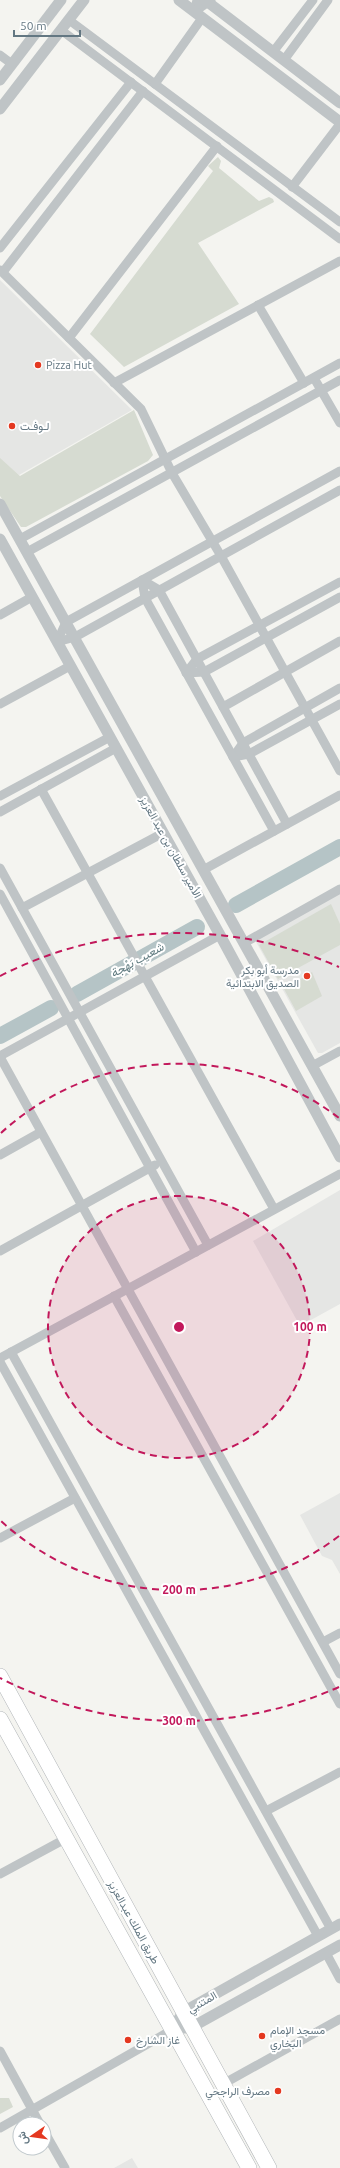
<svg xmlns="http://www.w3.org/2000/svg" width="340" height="2168" font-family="Ubuntu,Vazirmatn,sans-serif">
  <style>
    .built { fill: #e5e6e4 }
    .green { fill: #d6dbd1 }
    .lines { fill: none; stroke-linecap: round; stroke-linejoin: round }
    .river { stroke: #b5c4c6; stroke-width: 16 }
    .trunk-casing { stroke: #b2b6b9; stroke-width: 16 }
    .minor { stroke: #bfc4c6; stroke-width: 9 }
    .tertiary { stroke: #bfc4c6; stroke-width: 11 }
    .trunk { stroke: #fff; stroke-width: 15 }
    .ring { fill: none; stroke: #c2185b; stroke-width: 2; stroke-dasharray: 7 5 }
    .poi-dot { fill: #e43820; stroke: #fff; stroke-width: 1.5 }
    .labels { text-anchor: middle; stroke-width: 4; stroke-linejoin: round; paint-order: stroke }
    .poi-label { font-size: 11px; fill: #637782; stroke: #fff; text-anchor: start }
    .street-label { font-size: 11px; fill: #637782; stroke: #fff }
    .water-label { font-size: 12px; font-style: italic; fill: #5f7a7f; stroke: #fff }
    .centre { fill: #c2185b; stroke: #fff; stroke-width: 2 }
    .ring-label { font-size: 12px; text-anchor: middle; font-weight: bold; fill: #c2185b; stroke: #fff; stroke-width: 4; stroke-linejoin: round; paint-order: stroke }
  </style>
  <rect width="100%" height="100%" fill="#f4f4f0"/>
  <g class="built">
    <polygon points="0,280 132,410 19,475 0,459"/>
    <polygon points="340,892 340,1043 322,1053 318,1053 255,940"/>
    <polygon points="340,1190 340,1304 300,1326 253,1241"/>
    <polygon points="340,1493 340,1574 332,1560 322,1556 300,1515"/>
    <polygon points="132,2158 138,2168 114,2168"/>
  </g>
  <g class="green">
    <polygon points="218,157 221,161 219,168 259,201 269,197 273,199 274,202 198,243 239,304 124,367 90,334 213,171 208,166"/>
    <polygon points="134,410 153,455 148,461 26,527 21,527 0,496 0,458 20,476"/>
    <polygon points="331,904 340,924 340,945 278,979 259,945"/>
    <polygon points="312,972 322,996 296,1011 284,989"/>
    <polygon points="0,2098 9,2098 13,2107 0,2114"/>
  </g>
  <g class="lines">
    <g class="river">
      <polyline points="236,905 340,847"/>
      <polyline points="77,994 197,927"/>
      <polyline points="0,1036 51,1008"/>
    </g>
    <g class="trunk-casing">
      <g id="trunk">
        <polyline points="0,1676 269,2168"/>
        <polyline points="0,1719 249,2168"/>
      </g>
    </g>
    <g class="minor">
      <polyline points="197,0 194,12 211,0"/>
      <polyline points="69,20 340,222"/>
      <polyline points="61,30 340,239"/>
      <polyline points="273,52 313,0"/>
      <polyline points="0,55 12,64"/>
      <polyline points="284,60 328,0"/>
      <polyline points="155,84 202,18"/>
      <polyline points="292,187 340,124"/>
      <polyline points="0,248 131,82"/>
      <polyline points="0,270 141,409 172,473 221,556 340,771"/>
      <polyline points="3,272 143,91"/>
      <polyline points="258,305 304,383"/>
      <polyline points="69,338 217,146"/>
      <polyline points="314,378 340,423"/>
      <polyline points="114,383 340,261"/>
      <polyline points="20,539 340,363"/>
      <polyline points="27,552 340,380"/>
      <polyline points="340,582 197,659 186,673 204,672 340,597"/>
      <polyline points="0,615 32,597"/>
      <polyline points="57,642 66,622 340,471"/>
      <polyline points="57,642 75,637 340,490"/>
      <polyline points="0,704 70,666"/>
      <polyline points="223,707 340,641"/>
      <polyline points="233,757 243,743 340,688"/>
      <polyline points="233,757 249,754 340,704"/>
      <polyline points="41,789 274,1209"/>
      <polyline points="0,796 110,737"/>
      <polyline points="0,812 116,748"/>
      <polyline points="274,831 145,598 142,580 159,590 287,824"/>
      <polyline points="0,868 208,1245"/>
      <polyline points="203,870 340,795"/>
      <polyline points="0,894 196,1252"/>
      <polyline points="22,908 163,833"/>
      <polyline points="244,943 340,889"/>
      <polyline points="0,1056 220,935"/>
      <polyline points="0,1057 340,1674"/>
      <polyline points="312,1066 340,1051"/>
      <polyline points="0,1155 41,1132"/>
      <polyline points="0,1251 155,1165"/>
      <polyline points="114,1296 340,1704"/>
      <polyline points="11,1352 331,1929"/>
      <polyline points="0,1358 340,1174"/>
      <polyline points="0,1362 318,1936"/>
      <polyline points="0,1538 75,1498"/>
      <polyline points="323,1642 340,1633"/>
      <polyline points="266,1811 340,1772"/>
      <polyline points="0,1874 65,1839"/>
      <polyline points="326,1953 340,1979"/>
      <polyline points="0,2051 40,2124"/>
      <polyline points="223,2084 340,2019"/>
      <polyline points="0,2128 172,2030"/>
      <polyline points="44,2131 65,2168"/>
    </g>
    <g class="tertiary">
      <polyline points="179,0 340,122"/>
      <polyline points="205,0 340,103"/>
      <polyline points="0,80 61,0"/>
      <polyline points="0,109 84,0"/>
      <polyline points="0,504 340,1116"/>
      <polyline points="0,539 220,935 340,1157"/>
      <polyline points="185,2028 192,2027 340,1945"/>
      <polyline points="172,2030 183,2012 340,1924"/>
    </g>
    <use href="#trunk" class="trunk"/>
  </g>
  <circle cx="179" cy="1327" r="131" fill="#c2185b" fill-opacity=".12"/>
  <g class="ring">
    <circle cx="179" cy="1327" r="131"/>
    <path d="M339 1536A263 263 0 0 1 1 1521M1 1133A263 263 0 0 1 339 1118"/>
    <path d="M339 1687A394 394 0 0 1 0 1678M0 976A394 394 0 0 1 339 967"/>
  </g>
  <g class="poi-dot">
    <circle cx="38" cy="365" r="4"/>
    <circle cx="12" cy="426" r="4"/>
    <circle cx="307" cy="976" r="4"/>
    <circle cx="262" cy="2036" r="4"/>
    <circle cx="128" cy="2040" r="4"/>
    <circle cx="278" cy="2091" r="4"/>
  </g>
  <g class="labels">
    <g class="poi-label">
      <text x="46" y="369">Pizza Hut</text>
      <text x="20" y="430">لـوفـت</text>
      <text x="299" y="974" text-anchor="end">مدرسة أبو بكر<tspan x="299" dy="13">الصديق الابتدائية</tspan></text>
      <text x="270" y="2034">مسجد الإمام<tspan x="270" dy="13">البخاري</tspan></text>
      <text x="136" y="2044">غاز الشارخ</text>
      <text x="270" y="2095" text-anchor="end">مصرف الراجحي</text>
    </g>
    <g class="street-label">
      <text transform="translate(171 847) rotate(61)" y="4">الأمير سلطان بن عبد العزيز</text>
      <text transform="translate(134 1922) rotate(61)" y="4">طريق الملك عبدالعزيز</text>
      <text transform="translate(202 2002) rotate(-30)" y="4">المتنبي</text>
    </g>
    <g class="water-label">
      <text transform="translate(137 960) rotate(-29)" y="4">شعيب بَهْجة</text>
    </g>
  </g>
  <circle cx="179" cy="1327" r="6" class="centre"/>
  <g class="ring-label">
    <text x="310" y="1331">100 m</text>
    <text x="179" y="1594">200 m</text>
    <text x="179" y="1725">300 m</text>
  </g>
  <g transform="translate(32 2136) rotate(257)"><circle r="19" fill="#ffffff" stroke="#c1c9cd"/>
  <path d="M0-3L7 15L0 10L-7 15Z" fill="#e43820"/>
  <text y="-6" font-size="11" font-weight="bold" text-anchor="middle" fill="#637782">ش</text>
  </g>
  <path d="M14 30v6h66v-6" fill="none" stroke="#637782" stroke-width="2"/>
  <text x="20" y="30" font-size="12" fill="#637782" stroke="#ffffff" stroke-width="3" paint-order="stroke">50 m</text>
</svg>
